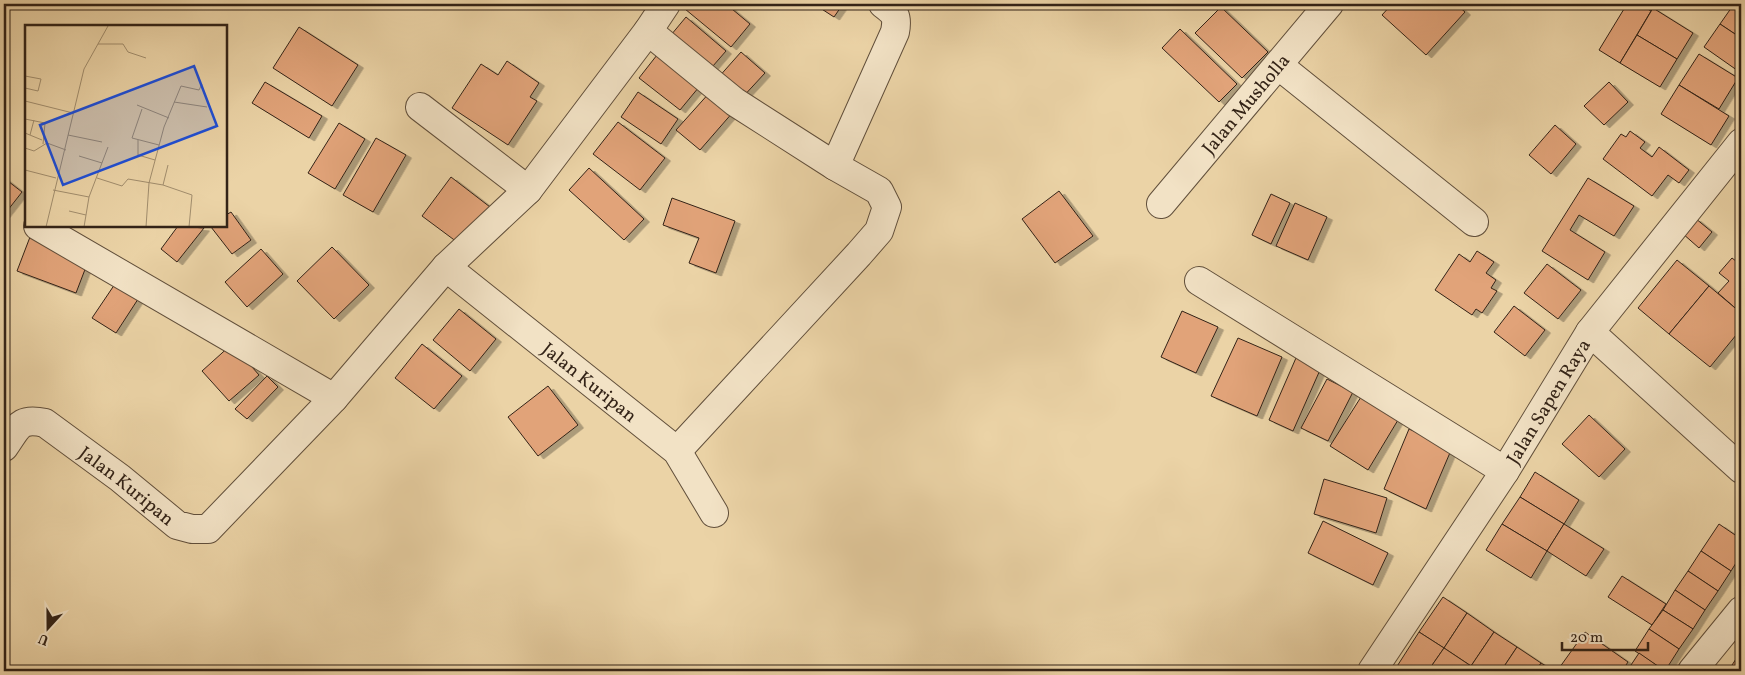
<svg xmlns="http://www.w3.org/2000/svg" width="1745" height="675" font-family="Vollkorn,serif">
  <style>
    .building { fill: #e1a379; stroke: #332317; filter: url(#shadow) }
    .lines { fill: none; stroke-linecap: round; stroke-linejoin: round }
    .minor-casing { stroke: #614f3b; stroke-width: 30 }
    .tertiary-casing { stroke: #614f3b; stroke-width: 30 }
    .minor { stroke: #f2e2c5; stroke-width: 28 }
    .tertiary { stroke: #f2e2c5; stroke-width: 28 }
    .labels { text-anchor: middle; stroke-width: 4.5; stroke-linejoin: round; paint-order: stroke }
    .street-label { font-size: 19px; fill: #332317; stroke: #f2e2c5 }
    .inset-road { fill: none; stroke: #a18d6d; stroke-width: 1 }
    .view { fill: #1d4ed8; fill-opacity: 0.15; stroke: #1d4ed8; stroke-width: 2.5 }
    .inset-edge { fill: none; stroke: #332317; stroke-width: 2.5 }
  </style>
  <defs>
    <filter id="shadow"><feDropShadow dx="5.5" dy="3" stdDeviation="0" flood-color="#0004"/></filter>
  </defs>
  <rect width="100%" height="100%" fill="#ebd3a6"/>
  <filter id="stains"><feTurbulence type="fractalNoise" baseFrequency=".004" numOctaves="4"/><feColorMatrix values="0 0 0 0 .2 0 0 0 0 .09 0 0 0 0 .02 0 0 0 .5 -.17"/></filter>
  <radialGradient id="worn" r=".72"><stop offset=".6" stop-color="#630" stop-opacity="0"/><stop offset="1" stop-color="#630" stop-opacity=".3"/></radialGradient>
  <g class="building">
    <polygon points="689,4 726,4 750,24 731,47 685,9"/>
    <polygon points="814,4 843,4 834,17"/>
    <polygon points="1392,4 1456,4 1465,12 1426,55 1382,15"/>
    <polygon points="1627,4 1639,4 1651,11 1620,63 1599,50"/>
    <polygon points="1734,4 1741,4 1741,38 1720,24"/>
    <polygon points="1221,7 1268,52 1242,78 1195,33"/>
    <polygon points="1653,8 1693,33 1677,59 1637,35"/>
    <polygon points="686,17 726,51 706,74 666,41"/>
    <polygon points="1720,24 1741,38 1741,73 1704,47"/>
    <polygon points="299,27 358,65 332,106 273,68"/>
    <polygon points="1180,29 1237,84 1219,102 1162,48"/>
    <polygon points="1637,35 1677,59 1660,87 1620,63"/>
    <polygon points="741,52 765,73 740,100 717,79"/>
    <polygon points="1699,54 1738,78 1719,109 1679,85"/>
    <polygon points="657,55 699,87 680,110 639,78"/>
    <polygon points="507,61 539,83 530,97 537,101 508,145 452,108 481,64 498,75"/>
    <polygon points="265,82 322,116 309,138 252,103"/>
    <polygon points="1609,82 1628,102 1604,125 1584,106"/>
    <polygon points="1679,85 1729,116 1711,145 1661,114"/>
    <polygon points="711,91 734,111 700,150 676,130"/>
    <polygon points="638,92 678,119 661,144 621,117"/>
    <polygon points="618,122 665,158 640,190 593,154"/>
    <polygon points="339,123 365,139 335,189 308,173"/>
    <polygon points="1555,125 1576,144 1551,174 1529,155"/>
    <polygon points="1630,131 1645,142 1640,148 1652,157 1659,147 1689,170 1679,183 1668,175 1652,196 1603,159 1621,134 1626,137"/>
    <polygon points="376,138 406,155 373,212 343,195"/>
    <polygon points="589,168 644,219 624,240 569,190"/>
    <polygon points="451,177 490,207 461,245 422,216"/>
    <polygon points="4,178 22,192 4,215"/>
    <polygon points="1588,178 1634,206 1614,236 1579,215 1570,230 1605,252 1588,280 1542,251"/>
    <polygon points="1059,191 1093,236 1055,263 1022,219"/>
    <polygon points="1271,194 1290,203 1271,244 1252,235"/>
    <polygon points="672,198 735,221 716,273 689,263 699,238 663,225"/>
    <polygon points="1295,203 1327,217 1308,260 1276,246"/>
    <polygon points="231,212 251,240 232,254 211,227 226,226 226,215"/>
    <polygon points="1695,218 1712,232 1699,248 1682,233"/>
    <polygon points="178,226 204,228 177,262 161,249"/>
    <polygon points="30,237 89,259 76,293 17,271"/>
    <polygon points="332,247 369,285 334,319 297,281"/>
    <polygon points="261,249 283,274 247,307 225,282"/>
    <polygon points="1477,251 1494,262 1486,273 1496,280 1491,288 1497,291 1482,313 1476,309 1472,315 1435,290 1459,254 1470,262"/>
    <polygon points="1732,258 1741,265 1741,313 1718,293 1729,281 1719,273"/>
    <polygon points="1677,260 1709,286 1669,334 1638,308"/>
    <polygon points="1547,264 1581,290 1558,319 1524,293"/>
    <polygon points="119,278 142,293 116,333 92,318"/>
    <polygon points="1709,286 1741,313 1741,329 1710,367 1669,334"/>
    <polygon points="1514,306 1545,330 1525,356 1494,332"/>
    <polygon points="459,309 496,339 470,371 433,340"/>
    <polygon points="1182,311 1218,327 1196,373 1161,357"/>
    <polygon points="1238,338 1282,357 1257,416 1211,396"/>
    <polygon points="232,344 259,375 229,401 202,371"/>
    <polygon points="422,344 462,376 434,409 395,378"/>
    <polygon points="1299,351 1324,361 1293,431 1269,420"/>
    <polygon points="267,376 278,387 247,419 235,409"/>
    <polygon points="1327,379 1353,392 1328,441 1301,428"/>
    <polygon points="548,386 578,425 538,456 508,417"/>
    <polygon points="1361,397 1398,420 1368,470 1330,446"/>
    <polygon points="1589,415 1625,449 1599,477 1562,444"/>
    <polygon points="1409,429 1452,448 1426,509 1384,489"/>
    <polygon points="1535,472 1579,500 1564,524 1520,497"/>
    <polygon points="1324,479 1387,498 1376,533 1314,514"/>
    <polygon points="1520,497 1564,524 1547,551 1502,524"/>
    <polygon points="1323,521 1388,553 1373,585 1308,553"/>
    <polygon points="1502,524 1547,551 1531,578 1486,550"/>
    <polygon points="1564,524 1604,549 1586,576 1547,551"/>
    <polygon points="1719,524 1741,539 1741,555 1731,571 1701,551"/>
    <polygon points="1701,551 1731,571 1718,591 1688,571"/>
    <polygon points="1688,571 1718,591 1705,610 1675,590"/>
    <polygon points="1622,576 1666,604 1652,625 1608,597"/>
    <polygon points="1675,590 1705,610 1693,629 1663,610"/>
    <polygon points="1443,597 1467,613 1444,648 1419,632"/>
    <polygon points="1663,610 1693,629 1679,649 1649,629"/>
    <polygon points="1467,613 1494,632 1471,666 1444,648"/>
    <polygon points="1649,629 1679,649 1665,671 1635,651"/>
    <polygon points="1419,632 1444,648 1428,671 1394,671"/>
    <polygon points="1494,632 1517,647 1501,671 1478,671 1471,666"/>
    <polygon points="1585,632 1628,662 1622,671 1557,671"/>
    <polygon points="1517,647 1541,663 1536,671 1501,671"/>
    <polygon points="1444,648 1471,666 1467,671 1428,671"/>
    <polygon points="1639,653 1665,671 1627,671"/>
    <polygon points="1738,656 1741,658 1741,671 1728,671"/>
    <polygon points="1541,663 1554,671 1536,671"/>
  </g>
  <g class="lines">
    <g class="minor-casing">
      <g id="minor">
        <polyline points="648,31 735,102 835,166 879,191 887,207 879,231 859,254 677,451"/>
        <polyline points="1278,65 1474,222"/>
        <polyline points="420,107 528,190"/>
        <path d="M835,166L895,32C898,16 895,13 883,4"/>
        <path id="s1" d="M1161,204L1329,4"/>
        <polyline points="38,226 334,398"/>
        <path id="s2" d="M446,267L677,451L714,513"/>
        <polyline points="1199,281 1505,471"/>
        <polyline points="1590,332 1741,469"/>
        <path id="s3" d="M4,447C18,428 18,417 45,423L120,478L177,525L192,529H208L334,398L446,267L528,190L648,31L666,4"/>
        <polyline points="1692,671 1741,611"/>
      </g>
    </g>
    <g class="tertiary-casing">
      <g id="tertiary">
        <path id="s4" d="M1372,671L1505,471L1590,332L1741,143"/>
      </g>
    </g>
    <use href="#minor" class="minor"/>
    <use href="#tertiary" class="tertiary"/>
  </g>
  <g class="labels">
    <g class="street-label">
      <text dy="7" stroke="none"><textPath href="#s1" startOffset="131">Jalan Musholla</textPath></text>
      <text dy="7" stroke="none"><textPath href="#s2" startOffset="184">Jalan Kuripan</textPath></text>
      <text dy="7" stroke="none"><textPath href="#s4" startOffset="322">Jalan Sapen Raya</textPath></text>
      <text dy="7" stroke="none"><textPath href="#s3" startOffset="156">Jalan Kuripan</textPath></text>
    </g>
  </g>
  <g transform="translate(25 25)">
    <rect width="202" height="202" fill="#ebd3a6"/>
    <path class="inset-road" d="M73,19H98L103,27L121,33M0,51L16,54L13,66L0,63M0,76L48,88M149,77L182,82M112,80L144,93M117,84L107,113L134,120M0,94L20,98L18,119M0,108L17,115M5,110L9,95M43,110L77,117M113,115V130L130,135M0,123L9,126L22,118L41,125M54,131L77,138M143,140L138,160L167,170L164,202M0,145L31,153M72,153L97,161L103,154L138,160M28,165L64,172M44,186L61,190M21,202L59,44L83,1M59,202L64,172L83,122M121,202L124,158L139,102L156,61L174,65L177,59"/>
    <path class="view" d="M169,41L192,101L38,160L15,100Z"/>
    <rect width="202" height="202" class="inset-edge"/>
  </g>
  <rect width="1745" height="675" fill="none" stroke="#ebd3a6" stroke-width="20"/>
  <rect x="5" y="5" width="1735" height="665" fill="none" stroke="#332317" stroke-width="2.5"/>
  <rect x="10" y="10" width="1725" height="655" fill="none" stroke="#332317"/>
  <g transform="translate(48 628) rotate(201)" stroke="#f2e2c5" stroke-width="4" paint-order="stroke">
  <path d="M0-4L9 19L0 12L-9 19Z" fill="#332317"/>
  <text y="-8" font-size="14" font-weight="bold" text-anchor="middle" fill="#332317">U</text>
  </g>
  <path d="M1562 642v8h86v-8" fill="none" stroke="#332317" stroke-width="2.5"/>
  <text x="1570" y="642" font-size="15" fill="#332317" stroke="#f2e2c5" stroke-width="4" paint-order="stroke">20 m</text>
  <rect width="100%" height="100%" filter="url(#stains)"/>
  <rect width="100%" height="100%" fill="url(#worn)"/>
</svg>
